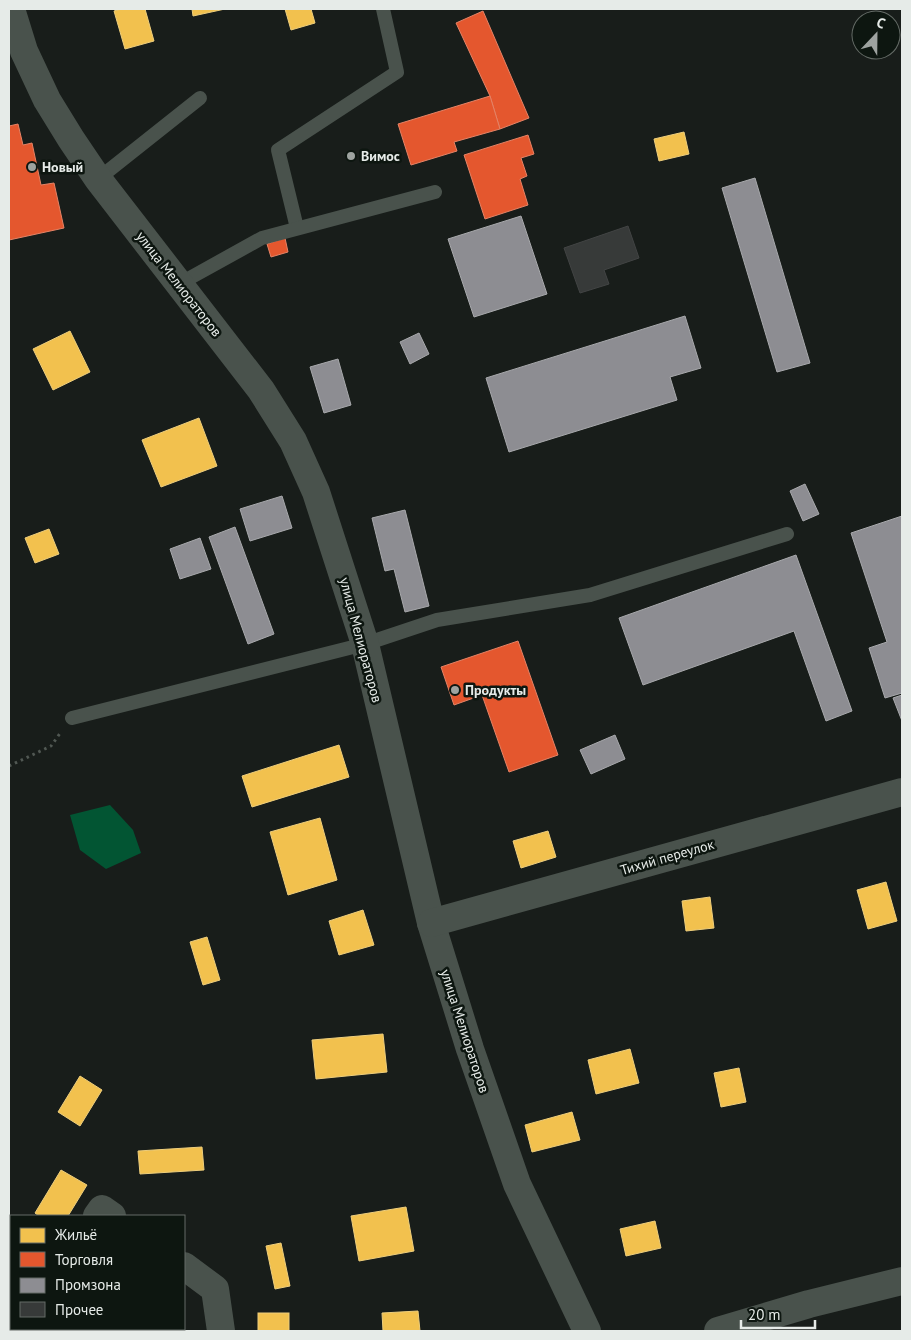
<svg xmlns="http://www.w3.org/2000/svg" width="911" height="1340" font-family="'PT Sans',sans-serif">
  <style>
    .water { fill: #025533 }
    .homes { fill: #f2c14e; stroke: #eece7c }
    .shops { fill: #e4572e; stroke: #e58366 }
    .industry { fill: #8d8d92; stroke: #a8a9ac }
    .building { fill: #373a39; stroke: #424444 }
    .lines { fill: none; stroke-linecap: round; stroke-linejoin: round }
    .path { stroke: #515853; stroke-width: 3; stroke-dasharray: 2.5 4; stroke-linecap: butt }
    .lane { stroke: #49524c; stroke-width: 14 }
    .street { stroke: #49524c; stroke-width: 28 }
    .poi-dot { fill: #9ea3a0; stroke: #0d1610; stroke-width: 2 }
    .labels { text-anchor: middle; stroke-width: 5; stroke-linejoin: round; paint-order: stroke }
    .poi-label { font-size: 14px; font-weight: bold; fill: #e6ebe8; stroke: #0d1610; text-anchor: start }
    .street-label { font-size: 14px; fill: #e6ebe8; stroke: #0d1610 }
  </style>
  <rect width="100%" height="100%" fill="#181d1a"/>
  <polygon class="water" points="110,805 133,830 141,853 106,869 80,850 70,815"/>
  <g class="homes">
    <polygon points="121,9 145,9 154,41 125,49 114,11"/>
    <polygon points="192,9 225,9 193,16"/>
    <polygon points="285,9 311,9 315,23 291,30"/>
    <polygon points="684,132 689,154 659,161 654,139"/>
    <polygon points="70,331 90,372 53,390 33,349"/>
    <polygon points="199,418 217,466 161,487 142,440"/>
    <polygon points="49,529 59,554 35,563 25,538"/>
    <polygon points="339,745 349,777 252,807 242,776"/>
    <polygon points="320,818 337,880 288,895 270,832"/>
    <polygon points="548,831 556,857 521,868 513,841"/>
    <polygon points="886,882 897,921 868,929 857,890"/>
    <polygon points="710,897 714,928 686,931 682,901"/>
    <polygon points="363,910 374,945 339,955 329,921"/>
    <polygon points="207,937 220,980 203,985 190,942"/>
    <polygon points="383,1034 387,1072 316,1079 312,1040"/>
    <polygon points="630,1049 639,1083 596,1094 588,1060"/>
    <polygon points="739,1068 746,1102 721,1107 714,1073"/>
    <polygon points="80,1076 102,1090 80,1126 58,1112"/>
    <polygon points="572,1112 580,1140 532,1152 525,1125"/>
    <polygon points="202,1147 204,1170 140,1174 138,1151"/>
    <polygon points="61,1170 87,1185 68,1216 39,1216 35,1213"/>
    <polygon points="406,1207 414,1251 359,1261 351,1216"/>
    <polygon points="655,1221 661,1248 626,1256 620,1229"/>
    <polygon points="281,1243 290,1286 275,1289 266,1246"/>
    <polygon points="418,1311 420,1331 383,1331 382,1313"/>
    <rect x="258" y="1313" width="31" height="18"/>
    <polygon points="126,1329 179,1329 178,1331 127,1331"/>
  </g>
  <g class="shops">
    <polygon points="483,11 529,118 500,129 490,96 456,23"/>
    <polygon points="490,96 500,129 454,142 457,151 411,165 398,124"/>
    <polygon points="18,124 23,145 32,143 41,185 54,183 64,228 9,240 9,126"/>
    <polygon points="528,135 534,154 521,158 527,176 520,179 528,205 485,219 464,155"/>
    <polygon points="285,238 288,252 271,257 267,244"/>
    <polygon points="518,641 558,755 509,772 482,695 454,705 441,667"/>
  </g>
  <g class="industry">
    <polygon points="755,178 810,363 777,372 722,188"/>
    <polygon points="521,216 547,294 474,317 448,239"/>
    <polygon points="685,316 701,368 670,377 677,400 509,452 486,378"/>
    <polygon points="419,333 429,354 410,364 400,342"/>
    <polygon points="338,359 351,405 324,413 310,367"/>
    <polygon points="805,484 819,514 803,521 790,491"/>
    <polygon points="282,496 292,528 250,541 240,509"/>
    <polygon points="405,510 429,606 405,612 394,569 385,571 372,518"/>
    <polygon points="902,516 902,693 885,698 869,648 887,642 851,533"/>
    <polygon points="235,527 274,634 248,644 209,537"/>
    <polygon points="200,538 211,569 180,579 170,549"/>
    <polygon points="796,555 852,711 826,721 794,631 643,685 619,618"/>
    <polygon points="902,695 902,721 893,698"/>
    <polygon points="615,735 625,759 591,774 580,750"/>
  </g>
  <polygon class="building" points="628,226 639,258 604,270 609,284 580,293 564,248"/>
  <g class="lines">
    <polyline class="path" points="9,766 51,746 61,732"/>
    <g class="lane">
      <polyline points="98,179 200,98"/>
      <polyline points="297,228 278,150 397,72 383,9"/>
      <polyline points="179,284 262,238 435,192"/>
      <polyline points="72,718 365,644 437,620 590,595 787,534"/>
    </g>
    <g class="street">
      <polyline points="11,9 24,51 47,100 71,139 98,179 261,390 293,441 316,492 365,644 431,923 470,1049 517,1184 587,1331"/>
      <polyline points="431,923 902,792"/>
      <polyline points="97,1216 102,1209 112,1216"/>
      <polyline points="184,1266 215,1289 221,1331"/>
      <polyline points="718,1331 809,1304 902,1281"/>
    </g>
  </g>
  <g class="poi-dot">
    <circle cx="351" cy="156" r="5"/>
    <circle cx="32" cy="167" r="5"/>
    <circle cx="455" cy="690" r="5"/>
  </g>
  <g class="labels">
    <g class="poi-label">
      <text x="361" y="161">Вимос</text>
      <text x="42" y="172">Новый</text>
      <text x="465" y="695">Продукты</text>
    </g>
    <g class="street-label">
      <text transform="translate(179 284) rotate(52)" y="5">улица Мелиораторов</text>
      <text transform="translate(361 640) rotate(75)" y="5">улица Мелиораторов</text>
      <text transform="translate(667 857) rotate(-16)" y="5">Тихий переулок</text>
      <text transform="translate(465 1031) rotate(72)" y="5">улица Мелиораторов</text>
    </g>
  </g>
  <rect width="911" height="1340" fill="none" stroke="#e6ebe8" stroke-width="20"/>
  <rect x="10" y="1215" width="175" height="115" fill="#0d1610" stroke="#646b66"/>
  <rect x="20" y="1228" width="25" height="15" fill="#f2c14e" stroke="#646b66"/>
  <text x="55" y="1240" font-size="15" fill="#e6ebe8">Жильё</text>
  <rect x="20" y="1252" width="25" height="15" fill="#e4572e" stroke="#646b66"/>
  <text x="55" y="1265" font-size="15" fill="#e6ebe8">Торговля</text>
  <rect x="20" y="1278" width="25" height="15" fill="#8d8d92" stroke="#646b66"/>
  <text x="55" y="1290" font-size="15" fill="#e6ebe8">Промзона</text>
  <rect x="20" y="1302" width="25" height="15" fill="#373a39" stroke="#646b66"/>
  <text x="55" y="1315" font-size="15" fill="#e6ebe8">Прочее</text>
  <g transform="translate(876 35) rotate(22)"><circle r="24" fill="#0d1610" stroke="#646b66"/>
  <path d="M0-4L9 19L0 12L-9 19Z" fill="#9ea3a0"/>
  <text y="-8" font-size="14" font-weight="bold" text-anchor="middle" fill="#e6ebe8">С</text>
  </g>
  <path d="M741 1320v8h74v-8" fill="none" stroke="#e6ebe8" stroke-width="2.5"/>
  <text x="748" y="1320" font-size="15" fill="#e6ebe8" stroke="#0d1610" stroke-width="4" paint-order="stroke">20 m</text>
</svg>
